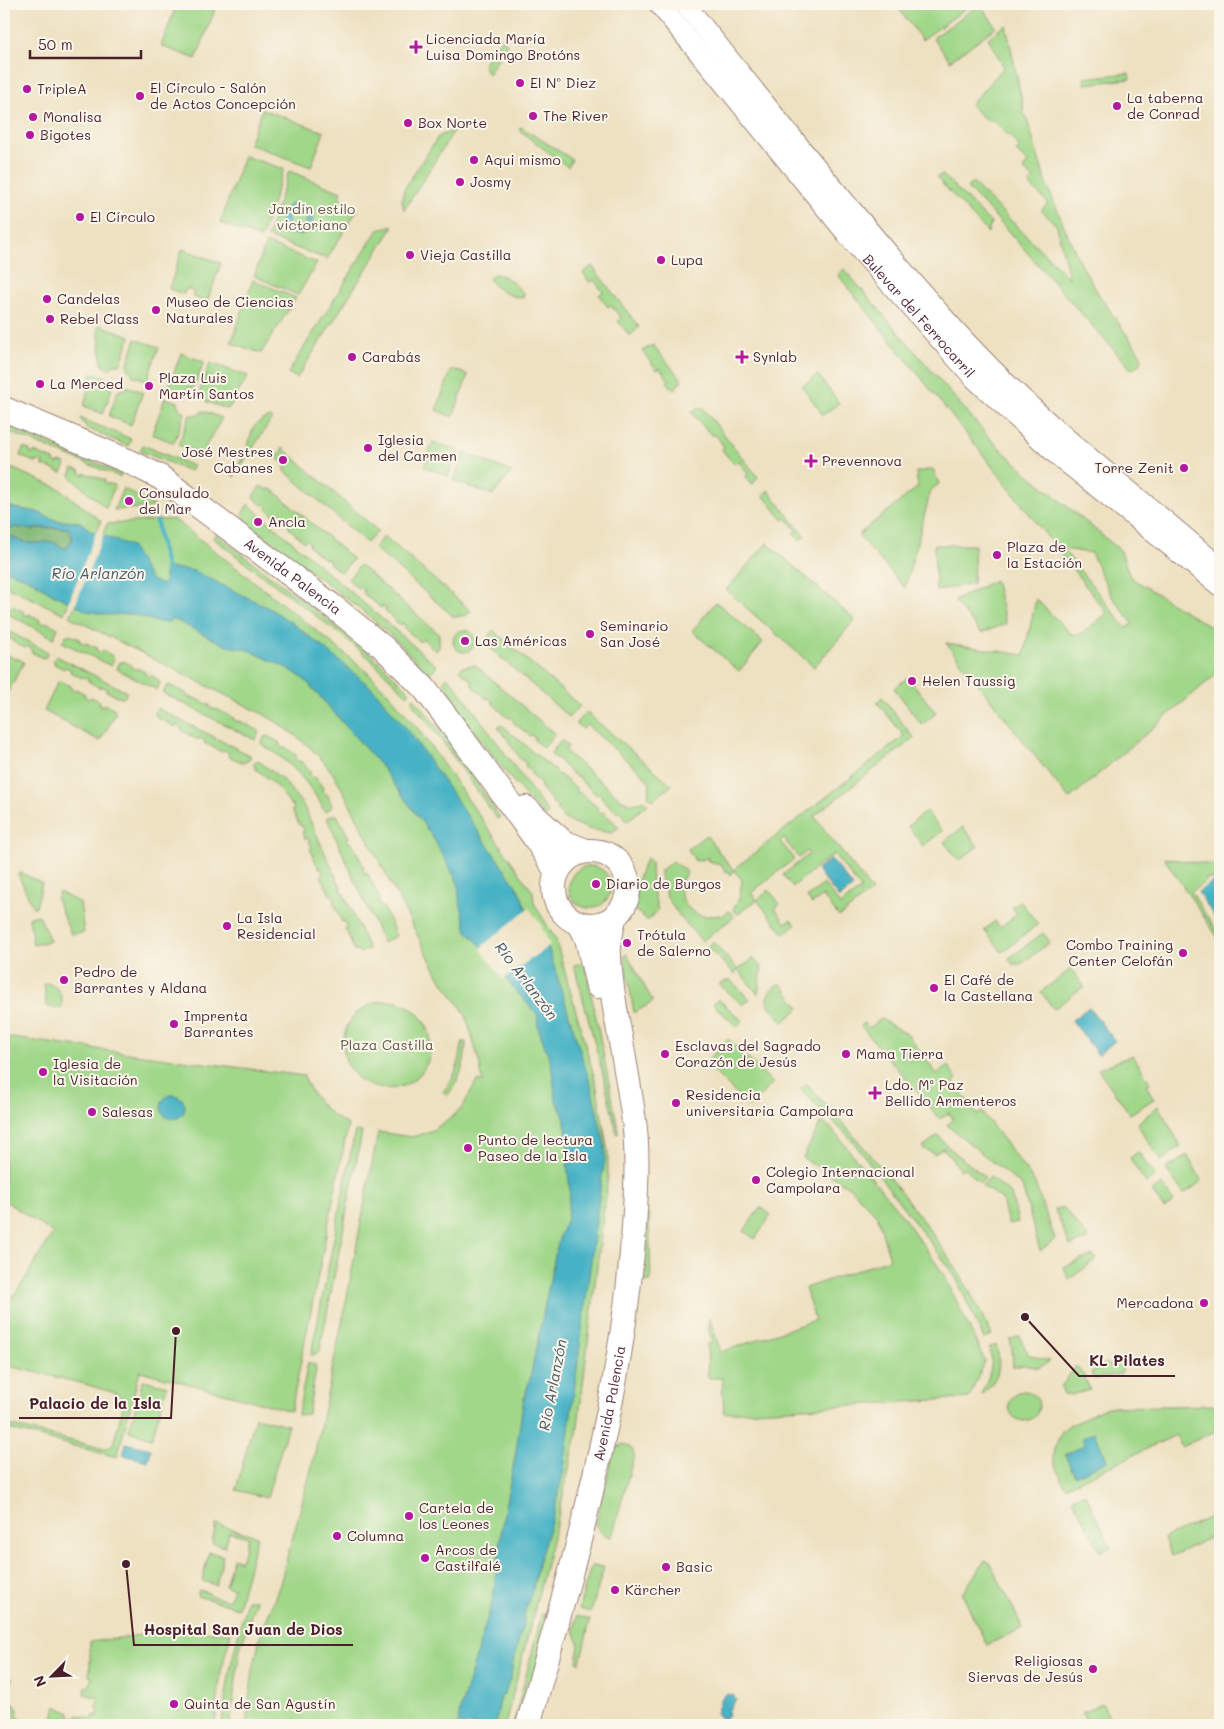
<svg xmlns="http://www.w3.org/2000/svg" width="1224" height="1729" font-family="Mali,sans-serif">
  <style>
    .green { fill: #a0d789; stroke: #757b5a; fill-rule: evenodd }
    .forest { fill: #80b875; stroke: #656c50 }
    .water { fill: #47b2c5; stroke: #486878; fill-rule: evenodd }
    .pier { fill: #eee1c1 }
    .lines { fill: none; stroke-linecap: round; stroke-linejoin: round }
    .stream { stroke: #47b2c5; stroke-width: 4.5 }
    .secondary-casing { stroke: #9c8076; stroke-width: 22 }
    .trunk-casing { stroke: #9c8076; stroke-width: 26 }
    .secondary { stroke: #fff; stroke-width: 20 }
    .trunk { stroke: #fff; stroke-width: 24 }
    .poi-dot { fill: #b5179e; stroke: #fbf7ec; stroke-width: 2 }
    .labels { text-anchor: middle; stroke-width: 4; stroke-linejoin: round; paint-order: stroke }
    .poi-label { font-size: 14px; fill: #4a1f2b; stroke: #fbf7ec; text-anchor: start }
    .park-label { font-size: 14px; fill: #645647; stroke: #fbf7ec }
    .street-label { font-size: 14px; fill: #4a1f2b; stroke: #fbf7ec }
    .water-label { font-size: 15px; font-style: italic; fill: #495a69; stroke: #fbf7ec }
    .leader { fill: none; stroke: #4a1f2b; stroke-width: 2 }
    .callout-dot { fill: #4a1f2b; stroke: #fbf7ec; stroke-width: 2 }
    .callout-label { font-size: 15px; text-anchor: middle; font-weight: bold; fill: #4a1f2b; stroke: #fbf7ec; stroke-width: 4; stroke-linejoin: round; paint-order: stroke }
  </style>
  <rect width="100%" height="100%" fill="#fbf7ec"/>
  <filter id="ink" filterUnits="userSpaceOnUse"><feTurbulence type="fractalNoise" baseFrequency=".02" numOctaves="2"/><feDisplacementMap in="SourceGraphic" scale="10" xChannelSelector="R" yChannelSelector="G"/><feConvolveMatrix kernelMatrix="1 2 1 2 8 2 1 2 1" color-interpolation-filters="sRGB"/></filter>
  <filter id="wash" filterUnits="userSpaceOnUse"><feTurbulence type="fractalNoise" baseFrequency=".0096" numOctaves="4" result="noise"/><feDisplacementMap in="SourceGraphic" scale="20" xChannelSelector="R" yChannelSelector="G"/><feGaussianBlur stdDeviation="1.12" result="paint"/><feColorMatrix in="noise" values="0 0 0 0 0 0 0 0 0 0 0 0 0 0 0 0 0 1.4 0 .05"/><feComposite in="paint" operator="in"/></filter>
  <g filter="url(#wash)">
    <rect width="100%" height="100%" fill="#eee1c1"/>
    <g class="green">
      <polygon points="177,4 217,4 196,59 161,46"/>
      <polygon points="898,4 972,4 922,40 896,5"/>
      <polygon points="980,4 996,27 950,61 933,38"/>
      <polygon points="1006,25 1024,110 1022,112 1026,116 1046,183 1078,259 1099,295 1141,355 1142,361 1137,367 1131,369 990,211 967,188 972,182 1069,278 1057,226 1041,210 1048,203 1029,184 1034,179 1023,169 1028,163 1016,152 1020,147 992,119 988,122 970,105 1004,67 988,38"/>
      <polygon points="501,39 504,39 507,45 488,74 483,64"/>
      <polygon points="1129,73 1130,79 1085,84 1084,78"/>
      <polygon points="262,109 324,132 311,167 249,144"/>
      <polygon points="521,127 572,159 568,167 519,130"/>
      <polygon points="455,129 404,210 402,200 404,189 438,137"/>
      <polygon points="244,156 284,169 261,238 220,223"/>
      <polygon points="289,171 341,192 339,197 358,209 327,259 267,237"/>
      <polygon points="943,175 991,223 988,233 936,177"/>
      <polygon points="391,225 393,227 297,378 288,373 377,231"/>
      <polygon points="266,243 317,263 298,295 254,276"/>
      <polygon points="182,249 221,263 207,302 193,297 193,291 188,289 184,291 184,294 169,289"/>
      <polygon points="592,266 639,327 630,336 618,321 621,318 611,305 608,307 599,295 603,292 594,280 590,283 583,273"/>
      <path d="M844,269L992,441L1028,474L1121,551L1130,577L1220,633V671L1069,799L946,643L1024,655L1036,599L1070,633L1077,635L1081,634L1107,613L980,451L838,275ZM1063,549L1091,553L1111,595L1133,624L1126,628Z"/>
      <path d="M493,274C506,274 516,285 524,294L523,298C511,297 494,290 489,278Z"/>
      <polygon points="253,280 296,298 261,353 231,343"/>
      <polygon points="100,325 130,336 121,364 114,364 109,369 102,365 98,327"/>
      <polygon points="136,339 159,347 147,380 133,376 127,365"/>
      <polygon points="653,345 682,380 674,390 667,382 669,380 660,368 657,370 642,351"/>
      <polygon points="181,353 204,362 194,388 189,388 182,393 168,389"/>
      <polygon points="210,363 248,376 229,408 227,409 207,402 200,391"/>
      <polygon points="452,369 468,375 453,417 436,410"/>
      <polygon points="92,373 106,377 107,385 112,389 103,414 84,406"/>
      <polygon points="818,375 839,403 823,415 802,386"/>
      <polygon points="127,386 143,392 131,425 109,416 118,391 125,389"/>
      <polygon points="165,398 178,402 179,408 185,413 174,443 152,434"/>
      <polygon points="702,407 758,477 752,485 746,477 748,474 738,460 734,464 722,450 724,447 716,435 712,436 691,412"/>
      <polygon points="203,411 222,418 201,454 178,445 190,415 198,415"/>
      <path d="M270,417L272,418L271,420L234,477L233,475C237,467 242,459 246,450C255,430 247,426 270,417Z"/>
      <polygon points="80,418 131,439 128,446 91,430 87,428"/>
      <polygon points="4,425 121,473 120,477 4,430"/>
      <polygon points="433,442 457,450 448,476 424,467"/>
      <polygon points="143,445 193,466 190,471 140,451"/>
      <polygon points="23,448 30,450 29,452 33,454 34,452 54,460 54,462 58,464 59,462 66,464 62,473 42,465 43,462 38,461 37,463 20,456"/>
      <polygon points="283,448 378,531 367,543 285,471 285,465 277,458"/>
      <polygon points="464,453 512,472 493,495 454,481"/>
      <polygon points="4,465 60,489 101,521 96,533 91,531 80,522 58,521 37,512 14,508 4,504"/>
      <polygon points="73,468 81,471 80,473 84,475 85,473 105,480 104,483 115,485 106,508 70,476"/>
      <polygon points="933,469 939,484 931,490 905,588 858,535 918,487 916,472"/>
      <polygon points="260,486 266,489 272,489 353,559 341,573 329,563 330,561 326,558 324,559 309,546 310,544 306,540 304,542 289,528 290,526 285,522 283,524 267,509 268,508 264,504 262,505 253,497"/>
      <polygon points="123,488 156,507 114,510"/>
      <polygon points="768,490 805,536 800,540 793,533 796,530 786,518 783,520 763,495"/>
      <polygon points="248,504 437,666 429,674 398,642 369,616 249,524 242,514"/>
      <path d="M174,519L322,635L368,673L389,694L419,730L533,892L534,903L556,940L596,1083L608,1152V1176L577,1434L558,1517L505,1725H246L253,1670L260,1637L280,1584L312,1466L342,1323L378,1132L412,1137L433,1130L451,1118L462,1108L476,1082L478,1081L483,1082L479,1061L465,1013L438,975L339,783C321,753 295,733 265,715L70,617L107,524Z"/>
      <polygon points="216,534 349,636 370,653 410,692 407,695 368,657 345,638 213,538"/>
      <polygon points="384,536 471,611 467,615 454,617 374,548"/>
      <polygon points="767,543 855,620 814,667 726,590"/>
      <polygon points="934,545 975,545 973,583 936,591"/>
      <polygon points="360,565 439,634 439,647 436,651 423,639 420,642 404,628 406,626 402,623 400,625 385,611 386,609 382,606 381,608 363,593 364,591 361,588 359,589 348,579"/>
      <polygon points="4,569 33,581 53,594 69,602 64,614 4,585"/>
      <polygon points="995,580 1006,624 981,633 954,601"/>
      <polygon points="716,602 763,642 739,671 692,631"/>
      <polygon points="12,606 24,612 23,614 28,616 29,614 40,620 39,622 44,624 46,622 58,628 54,638 6,613 9,607 11,608"/>
      <polygon points="4,629 48,652 46,657 43,658 31,652 32,649 27,646 25,648 13,642 14,640 4,637"/>
      <circle cx="464" cy="641" r="11"/>
      <polygon points="493,630 580,706 569,717 490,648 489,635"/>
      <polygon points="69,634 80,639 79,641 85,644 86,643 97,648 96,650 101,653 103,651 113,656 113,658 114,659 111,666 62,642 66,635 68,636"/>
      <polygon points="4,652 16,660 17,658 24,662 8,692 4,689"/>
      <polygon points="56,656 127,692 124,698 122,697 121,698 106,691 107,689 101,686 100,688 88,681 88,679 83,677 82,678 70,672 71,670 66,667 64,669 54,664 55,662 53,661"/>
      <polygon points="123,661 131,665 131,667 136,670 137,668 145,672 145,674 150,677 151,675 159,680 158,682 160,683 157,690 117,669 120,662 122,663"/>
      <polygon points="475,665 555,734 543,748 534,740 535,738 531,735 530,736 513,722 514,720 510,717 508,718 492,703 493,702 489,698 487,699 471,685 473,682 459,670 462,667"/>
      <path d="M447,677L457,687L548,813L544,816C511,781 483,744 455,706L459,702L443,683Z"/>
      <polygon points="908,677 936,713 922,725 894,688"/>
      <polygon points="61,681 70,686 70,688 75,691 76,689 85,694 84,696 89,699 91,697 100,701 99,704 104,706 105,704 115,709 114,711 116,713 100,741 44,711 58,682"/>
      <polygon points="169,685 186,693 186,695 191,698 192,697 210,705 209,707 215,710 216,709 234,718 233,719 238,722 240,721 259,731 259,733 255,740 163,693 167,686 168,687"/>
      <polygon points="882,697 914,738 814,816 872,891 839,917 823,896 812,904 807,897 824,884 840,905 861,889 834,854 792,887 783,875 809,854 807,851 799,858 783,838 780,841 794,859 751,893 757,900 769,890 780,904 775,908 785,923 791,919 796,925 784,934 757,900 737,914 733,910 740,896 742,880 734,870 731,875 729,871 726,872 721,864 708,861 708,858 695,861 688,849 706,835 733,870 904,736 877,702"/>
      <polygon points="414,698 449,741 500,817 497,819 445,745 411,701"/>
      <polygon points="157,708 251,756 247,762 245,761 244,763 228,756 229,753 224,750 222,752 204,743 205,741 200,738 198,740 181,730 182,728 176,725 175,727 156,717 157,715 154,713"/>
      <polygon points="586,712 672,785 653,800 648,796 650,784 646,777 587,725 583,729 576,723"/>
      <polygon points="502,725 510,732 510,733 513,736 514,735 531,750 530,751 534,753 556,771 555,772 558,775 559,774 577,789 576,791 579,793 580,792 598,808 597,810 601,813 603,812 619,827 612,833 588,829 564,819 557,809 558,808 555,804 554,804 540,786 541,785 539,781 537,781 525,765 526,764 523,760 521,760 508,741 509,740 498,728"/>
      <path d="M265,736L267,737L268,736L280,743L279,745L284,749L285,747L297,756L295,758L299,762L301,761L311,772L309,773L313,778L315,777L323,788L322,790L324,794H327L332,805L331,806V808L325,812C310,782 289,760 261,744Z"/>
      <polygon points="562,740 568,746 565,751 622,800 633,804 644,800 648,804 627,821 619,811 618,813 601,798 602,796 599,793 597,795 580,780 581,778 578,776 576,777 560,762 561,761 557,758 556,759 550,754"/>
      <path d="M257,760L283,780L303,805L369,949L359,953L357,951L355,952L345,928L347,927L344,921L342,922L333,901L335,900L332,894L330,895L321,875L323,873L321,868L319,869L310,849L312,848L308,838L305,839L302,832L304,831L302,825L300,826L292,810L294,809L292,804L290,805C281,790 270,778 255,769L256,767L253,765Z"/>
      <polygon points="926,811 942,831 923,846 908,826"/>
      <polygon points="335,814 336,816 337,815 349,837 347,838 349,843 352,843 364,867 362,868 364,873 367,872 380,900 378,902 381,907 383,906 396,936 383,943 327,818"/>
      <polygon points="963,827 978,846 959,861 944,842"/>
      <path d="M647,858L651,863L652,887L658,910L648,921L634,909C636,886 636,878 647,858Z"/>
      <polygon points="1164,858 1213,865 1220,874 1220,889 1213,879 1207,878 1206,881 1191,892 1220,936 1220,941"/>
      <path d="M673,861L687,872C685,875 682,879 681,883C677,899 691,917 708,916C712,916 716,915 720,915L721,917L729,911L734,917L702,941C684,921 661,900 660,871Z"/>
      <circle cx="590" cy="887" r="21"/>
      <polygon points="21,873 42,883 36,907 33,907 18,874"/>
      <polygon points="59,892 80,903 84,933 71,934 56,899"/>
      <polygon points="1020,901 1038,924 1002,952 984,930 995,921 1000,927 1017,914 1012,907"/>
      <polygon points="39,915 50,941 33,945 29,917"/>
      <polygon points="1043,933 1050,942 1021,964 1013,964 1008,959"/>
      <polygon points="713,942 738,970 754,958 762,968 758,994 738,970 735,974 707,947"/>
      <polygon points="627,954 653,1002 634,1013 624,956"/>
      <polygon points="585,963 619,1133 617,1134 604,1078 574,965"/>
      <polygon points="1071,969 1084,986 1054,1009 1041,992"/>
      <polygon points="730,980 750,999 743,1005 719,984"/>
      <path d="M48,983C61,990 64,995 61,1009L46,1006L44,984Z"/>
      <polygon points="780,983 800,1008 783,1022 767,1003 770,991"/>
      <polygon points="718,999 743,1021 737,1027 713,1004"/>
      <circle cx="387" cy="1045" r="44"/>
      <polygon points="881,1019 908,1035 937,1074 948,1066 957,1079 954,1082 977,1115 982,1112 1034,1181 1055,1239 1040,1251 1022,1186 947,1125 953,1119 949,1113 940,1119 861,1026 864,1023 869,1028"/>
      <path d="M4,1037L304,1076C311,1097 328,1115 348,1125L291,1411L140,1371L117,1457L4,1428V1424L105,1449L113,1444L124,1403L118,1394L85,1384L4,1365V1309L22,1284L53,1233L4,1200Z"/>
      <polygon points="728,1039 773,1083 749,1107 705,1063"/>
      <path d="M462,1042H466C466,1062 460,1080 447,1096L443,1092C455,1078 461,1061 462,1042Z"/>
      <polygon points="1133,1055 1150,1083 1146,1085 1154,1099 1130,1114 1098,1069"/>
      <path d="M806,1083C858,1139 909,1197 951,1261C967,1284 979,1310 992,1335L984,1339L957,1280L949,1267L851,1139L800,1089Z"/>
      <polygon points="1158,1106 1181,1146 1161,1161 1137,1124"/>
      <polygon points="821,1122 830,1127 901,1214 938,1266 946,1279 985,1361 969,1398 724,1413 722,1378 708,1378 707,1344 713,1343 709,1333 709,1317 721,1352 815,1320 805,1288 890,1259 877,1216 852,1189 803,1158"/>
      <polygon points="355,1131 362,1132 320,1350 318,1353 311,1355"/>
      <polygon points="938,1135 948,1147 985,1177 980,1183 965,1167 961,1170 943,1148 935,1154 922,1148"/>
      <polygon points="1138,1152 1156,1176 1146,1183 1130,1158"/>
      <polygon points="1187,1155 1202,1181 1184,1194 1166,1169"/>
      <polygon points="990,1177 1011,1194 1018,1222 1008,1224 1002,1199 982,1186"/>
      <polygon points="1162,1185 1174,1202 1164,1209 1152,1191"/>
      <polygon points="760,1207 771,1215 755,1239 744,1231"/>
      <polygon points="1063,1207 1089,1239 1070,1246 1055,1210"/>
      <polygon points="649,1215 651,1281 639,1282 645,1216"/>
      <polygon points="1093,1255 1096,1259 1069,1280 1064,1267"/>
      <polygon points="1019,1336 1029,1355 1050,1361 1039,1368 1024,1365 1013,1367 1012,1348 1010,1340"/>
      <path d="M996,1345C1002,1368 999,1379 981,1395C988,1377 995,1367 989,1348Z"/>
      <polygon points="1125,1357 1121,1374 1094,1379 1091,1373 1105,1363 1110,1366"/>
      <polygon points="308,1362 315,1365 316,1370 308,1414 298,1415"/>
      <polygon points="1076,1366 1085,1377 1090,1390 1071,1395 1064,1394 1061,1387"/>
      <polygon points="143,1380 167,1386 152,1438 129,1431"/>
      <circle cx="1024" cy="1406" r="15"/>
      <path d="M1220,1405V1429L1181,1447L1176,1435L1066,1487L1056,1468L1053,1458L1054,1449L1062,1431L1069,1425L1107,1407ZM1086,1445L1075,1476L1065,1455Z"/>
      <polygon points="255,1417 288,1425 267,1498 236,1490"/>
      <path d="M623,1444C630,1447 634,1449 634,1456L612,1537C603,1535 597,1531 596,1522L614,1449Z"/>
      <polygon points="1085,1493 1111,1547 1100,1551 1072,1498"/>
      <polygon points="1212,1516 1220,1533 1172,1556 1164,1538"/>
      <polygon points="216,1524 257,1536 238,1608 197,1596 199,1590 209,1593 209,1595 229,1601 233,1588 225,1586 233,1558 241,1561 248,1537 229,1532 225,1547 212,1543"/>
      <polygon points="209,1552 223,1556 216,1585 202,1581"/>
      <polygon points="985,1560 990,1563 1023,1628 987,1645 962,1594"/>
      <polygon points="591,1566 604,1567 591,1612 579,1609"/>
      <path d="M247,1600H256L240,1649L230,1725H222C226,1682 236,1642 247,1600Z"/>
      <polygon points="542,1614 553,1617 525,1725 513,1725"/>
      <polygon points="577,1616 590,1620 580,1663 577,1662 579,1644 574,1630"/>
      <polygon points="176,1630 231,1633 221,1671 215,1725 51,1725 56,1706 70,1713 69,1716 77,1718 78,1715 93,1719 94,1715 97,1716 99,1709 96,1707 99,1698 84,1694 86,1686 89,1687 92,1677 89,1676 90,1670 90,1642"/>
      <polygon points="4,1677 12,1678 5,1703 16,1705 15,1707 18,1709 17,1716 24,1719 24,1720 48,1725 4,1725"/>
      <polygon points="1102,1703 1113,1725 1089,1725 1082,1713"/>
    </g>
    <path class="forest" d="M16,527L33,530L36,528H69C73,537 73,540 66,549C61,547 57,543 52,542C46,541 42,543 36,543C23,544 13,540 4,531Z"/>
    <g class="water">
      <path d="M293,203C305,202 317,212 311,225C300,251 263,218 293,203ZM293,209L302,210L307,215L306,225C300,230 293,230 288,224V214Z"/>
      <path d="M4,504L14,508L37,512L58,521L80,522L91,531L131,546L150,579L162,585L165,581V567C176,570 186,568 196,572L269,608L291,622L334,656L375,691L411,734L520,892L525,906L539,926L549,950L591,1086L605,1146V1159L601,1183L564,1469L555,1509L538,1564L533,1589L525,1610L524,1620L513,1662L511,1676L505,1693L501,1696L495,1725H458L460,1710L493,1599L503,1517L515,1457L524,1398L530,1379L555,1255L560,1235L567,1219L570,1190L567,1164L571,1163L564,1116L556,1101L551,1063L538,1027L537,1014L514,989L481,946L467,931L459,898L458,883L432,836L380,765L306,681L291,670L259,655L246,649L227,646L173,619L168,622H156L132,614L107,615L87,611L53,594L33,581L4,569ZM16,527L33,530L37,528H68L73,537L71,542L66,549C60,547 57,543 51,542C45,541 40,544 34,543C22,543 13,539 5,531Z"/>
      <polygon points="831,859 853,887 839,898 817,870"/>
      <polygon points="1213,882 1220,893 1220,925 1198,892"/>
      <polygon points="1089,1007 1115,1041 1098,1055 1072,1020"/>
      <circle cx="173" cy="1107" r="12"/>
      <polygon points="1094,1432 1108,1461 1075,1476 1065,1455 1085,1445 1082,1438"/>
      <polygon points="126,1443 151,1449 148,1461 123,1455"/>
      <polygon points="726,1694 733,1695 736,1700 728,1711 729,1715 726,1718 720,1718 716,1713 721,1700"/>
    </g>
    <g class="pier">
      <polygon points="97,530 104,533 74,608 68,604"/>
      <polygon points="529,908 541,925 550,945 503,979 480,948"/>
    </g>
    <g class="lines">
      <polyline class="stream" points="157,521 159,536 167,571"/>
    </g>
  </g>
  <g filter="url(#ink)">
    <g class="lines">
      <g class="secondary-casing">
        <g id="secondary">
          <path id="s1" d="M659,4L861,251L975,379L1056,454L1220,586"/>
          <path d="M685,4C752,88 818,172 888,253C921,292 954,331 990,367C1061,440 1144,500 1220,568"/>
        </g>
      </g>
      <g class="trunk-casing">
        <g id="trunk">
          <path id="s2" d="M4,409L130,462L160,477L335,608L384,648L424,688L448,719L535,838L557,872"/>
          <polyline points="526,808 563,842 586,851"/>
          <circle cx="591" cy="888" r="37"/>
          <polyline points="580,924 587,938 598,986"/>
          <path id="s3" d="M528,1725C578,1549 630,1372 636,1188C637,1163 637,1138 633,1114C628,1078 621,1043 615,1008C612,987 608,967 609,946C610,937 612,927 614,918"/>
        </g>
      </g>
      <use href="#secondary" class="secondary"/>
      <use href="#trunk" class="trunk"/>
    </g>
  </g>
  <g class="poi-dot">
    <path d="M413.5 39.5h5v5h5v5h-5v5h-5v-5h-5v-5h5z"/>
    <circle cx="520" cy="83" r="5"/>
    <circle cx="27" cy="89" r="5"/>
    <circle cx="140" cy="96" r="5"/>
    <circle cx="1117" cy="106" r="5"/>
    <circle cx="533" cy="116" r="5"/>
    <circle cx="33" cy="117" r="5"/>
    <circle cx="408" cy="123" r="5"/>
    <circle cx="30" cy="135" r="5"/>
    <circle cx="474" cy="160" r="5"/>
    <circle cx="460" cy="182" r="5"/>
    <circle cx="80" cy="217" r="5"/>
    <circle cx="410" cy="255" r="5"/>
    <circle cx="661" cy="260" r="5"/>
    <circle cx="47" cy="299" r="5"/>
    <circle cx="156" cy="310" r="5"/>
    <circle cx="50" cy="319" r="5"/>
    <circle cx="352" cy="357" r="5"/>
    <path d="M739.5 349.5h5v5h5v5h-5v5h-5v-5h-5v-5h5z"/>
    <circle cx="40" cy="384" r="5"/>
    <circle cx="149" cy="386" r="5"/>
    <circle cx="368" cy="448" r="5"/>
    <circle cx="283" cy="460" r="5"/>
    <path d="M808.5 453.5h5v5h5v5h-5v5h-5v-5h-5v-5h5z"/>
    <circle cx="1184" cy="468" r="5"/>
    <circle cx="129" cy="501" r="5"/>
    <circle cx="258" cy="522" r="5"/>
    <circle cx="997" cy="555" r="5"/>
    <circle cx="590" cy="634" r="5"/>
    <circle cx="465" cy="641" r="5"/>
    <circle cx="912" cy="681" r="5"/>
    <circle cx="596" cy="884" r="5"/>
    <circle cx="227" cy="926" r="5"/>
    <circle cx="627" cy="943" r="5"/>
    <circle cx="1183" cy="953" r="5"/>
    <circle cx="64" cy="980" r="5"/>
    <circle cx="934" cy="988" r="5"/>
    <circle cx="174" cy="1024" r="5"/>
    <circle cx="665" cy="1054" r="5"/>
    <circle cx="846" cy="1054" r="5"/>
    <circle cx="43" cy="1072" r="5"/>
    <path d="M872.5 1085.5h5v5h5v5h-5v5h-5v-5h-5v-5h5z"/>
    <circle cx="676" cy="1103" r="5"/>
    <circle cx="92" cy="1112" r="5"/>
    <circle cx="468" cy="1148" r="5"/>
    <circle cx="756" cy="1180" r="5"/>
    <circle cx="1204" cy="1303" r="5"/>
    <circle cx="409" cy="1516" r="5"/>
    <circle cx="337" cy="1536" r="5"/>
    <circle cx="425" cy="1558" r="5"/>
    <circle cx="666" cy="1567" r="5"/>
    <circle cx="615" cy="1590" r="5"/>
    <circle cx="1093" cy="1669" r="5"/>
    <circle cx="174" cy="1704" r="5"/>
  </g>
  <g class="labels">
    <g class="poi-label">
      <text x="426" y="44">Licenciada María<tspan x="426" dy="16">Luisa Domingo Brotóns</tspan></text>
      <text x="530" y="88">El Nº Diez</text>
      <text x="150" y="93">El Círculo - Salón<tspan x="150" dy="16">de Actos Concepción</tspan></text>
      <text x="37" y="94">TripleA</text>
      <text x="1127" y="103">La taberna<tspan x="1127" dy="16">de Conrad</tspan></text>
      <text x="543" y="121">The River</text>
      <text x="43" y="122">Monalisa</text>
      <text x="418" y="128">Box Norte</text>
      <text x="40" y="140">Bigotes</text>
      <text x="484" y="165">Aqui mismo</text>
      <text x="470" y="187">Josmy</text>
      <text x="90" y="222">El Círculo</text>
      <text x="420" y="260">Vieja Castilla</text>
      <text x="671" y="265">Lupa</text>
      <text x="57" y="304">Candelas</text>
      <text x="166" y="307">Museo de Ciencias<tspan x="166" dy="16">Naturales</tspan></text>
      <text x="60" y="324">Rebel Class</text>
      <text x="362" y="362">Carabás</text>
      <text x="753" y="362">Synlab</text>
      <text x="159" y="383">Plaza Luis<tspan x="159" dy="16">Martín Santos</tspan></text>
      <text x="50" y="389">La Merced</text>
      <text x="378" y="445">Iglesia<tspan x="378" dy="16">del Carmen</tspan></text>
      <text x="273" y="457" text-anchor="end">José Mestres<tspan x="273" dy="16">Cabanes</tspan></text>
      <text x="822" y="466">Prevennova</text>
      <text x="1174" y="473" text-anchor="end">Torre Zenit</text>
      <text x="139" y="498">Consulado<tspan x="139" dy="16">del Mar</tspan></text>
      <text x="268" y="527">Ancla</text>
      <text x="1007" y="552">Plaza de<tspan x="1007" dy="16">la Estación</tspan></text>
      <text x="600" y="631">Seminario<tspan x="600" dy="16">San José</tspan></text>
      <text x="475" y="646">Las Américas</text>
      <text x="922" y="686">Helen Taussig</text>
      <text x="606" y="889">Diario de Burgos</text>
      <text x="237" y="923">La Isla<tspan x="237" dy="16">Residencial</tspan></text>
      <text x="637" y="940">Trótula<tspan x="637" dy="16">de Salerno</tspan></text>
      <text x="1173" y="950" text-anchor="end">Combo Training<tspan x="1173" dy="16">Center Celofán</tspan></text>
      <text x="74" y="977">Pedro de<tspan x="74" dy="16">Barrantes y Aldana</tspan></text>
      <text x="944" y="985">El Café de<tspan x="944" dy="16">la Castellana</tspan></text>
      <text x="184" y="1021">Imprenta<tspan x="184" dy="16">Barrantes</tspan></text>
      <text x="675" y="1051">Esclavas del Sagrado<tspan x="675" dy="16">Corazón de Jesús</tspan></text>
      <text x="856" y="1059">Mama Tierra</text>
      <text x="53" y="1069">Iglesia de<tspan x="53" dy="16">la Visitación</tspan></text>
      <text x="885" y="1090">Ldo. Mª Paz<tspan x="885" dy="16">Bellido Armenteros</tspan></text>
      <text x="686" y="1100">Residencia<tspan x="686" dy="16">universitaria Campolara</tspan></text>
      <text x="102" y="1117">Salesas</text>
      <text x="478" y="1145">Punto de lectura<tspan x="478" dy="16">Paseo de la Isla</tspan></text>
      <text x="766" y="1177">Colegio Internacional<tspan x="766" dy="16">Campolara</tspan></text>
      <text x="1194" y="1308" text-anchor="end">Mercadona</text>
      <text x="419" y="1513">Cartela de<tspan x="419" dy="16">los Leones</tspan></text>
      <text x="347" y="1541">Columna</text>
      <text x="435" y="1555">Arcos de<tspan x="435" dy="16">Castilfalé</tspan></text>
      <text x="676" y="1572">Basic</text>
      <text x="625" y="1595">Kärcher</text>
      <text x="1083" y="1666" text-anchor="end">Religiosas<tspan x="1083" dy="16">Siervas de Jesús</tspan></text>
      <text x="184" y="1709">Quinta de San Agustín</text>
    </g>
    <g class="park-label">
      <text x="312" y="214">Jardín estilo<tspan x="312" dy="16">victoriano</tspan></text>
      <text x="387" y="1050">Plaza Castilla</text>
    </g>
    <g class="street-label">
      <text dy="5" stroke="none"><textPath href="#s1" startOffset="406">Bulevar del Ferrocarril</textPath></text>
      <text dy="5" stroke="none"><textPath href="#s2" startOffset="336">Avenida Palencia</textPath></text>
      <text dy="5" stroke="none"><textPath href="#s3" startOffset="332">Avenida Palencia</textPath></text>
    </g>
    <g class="water-label">
      <text x="98" y="579">Río Arlanzón</text>
      <text transform="translate(526 981) rotate(53)" y="5">Río Arlanzón</text>
      <text transform="translate(553 1385) rotate(-79)" y="5">Río Arlanzón</text>
    </g>
  </g>
  <path class="leader" d="M1025 1317L1079 1376H1175M176 1331L171 1418H19M126 1564L134 1645H353"/>
  <g class="callout-dot">
    <circle cx="1025" cy="1317" r="5"/>
    <circle cx="176" cy="1331" r="5"/>
    <circle cx="126" cy="1564" r="5"/>
  </g>
  <g class="callout-label">
    <text x="1127" y="1366">KL Pilates</text>
    <text x="95" y="1409">Palacio de la Isla</text>
    <text x="243" y="1635">Hospital San Juan de Dios</text>
  </g>
  <rect width="1224" height="1729" fill="none" stroke="#fbf7ec" stroke-width="20"/>
  <g transform="translate(52 1676) rotate(246)" stroke="#fbf7ec" stroke-width="4" paint-order="stroke">
  <path d="M0-4L9 19L0 12L-9 19Z" fill="#4a1f2b"/>
  <text y="-8" font-size="14" font-weight="bold" text-anchor="middle" fill="#4a1f2b">N</text>
  </g>
  <path d="M30 50v8h111v-8" fill="none" stroke="#4a1f2b" stroke-width="2.5"/>
  <text x="38" y="50" font-size="15" fill="#4a1f2b" stroke="#fbf7ec" stroke-width="4" paint-order="stroke">50 m</text>
</svg>
